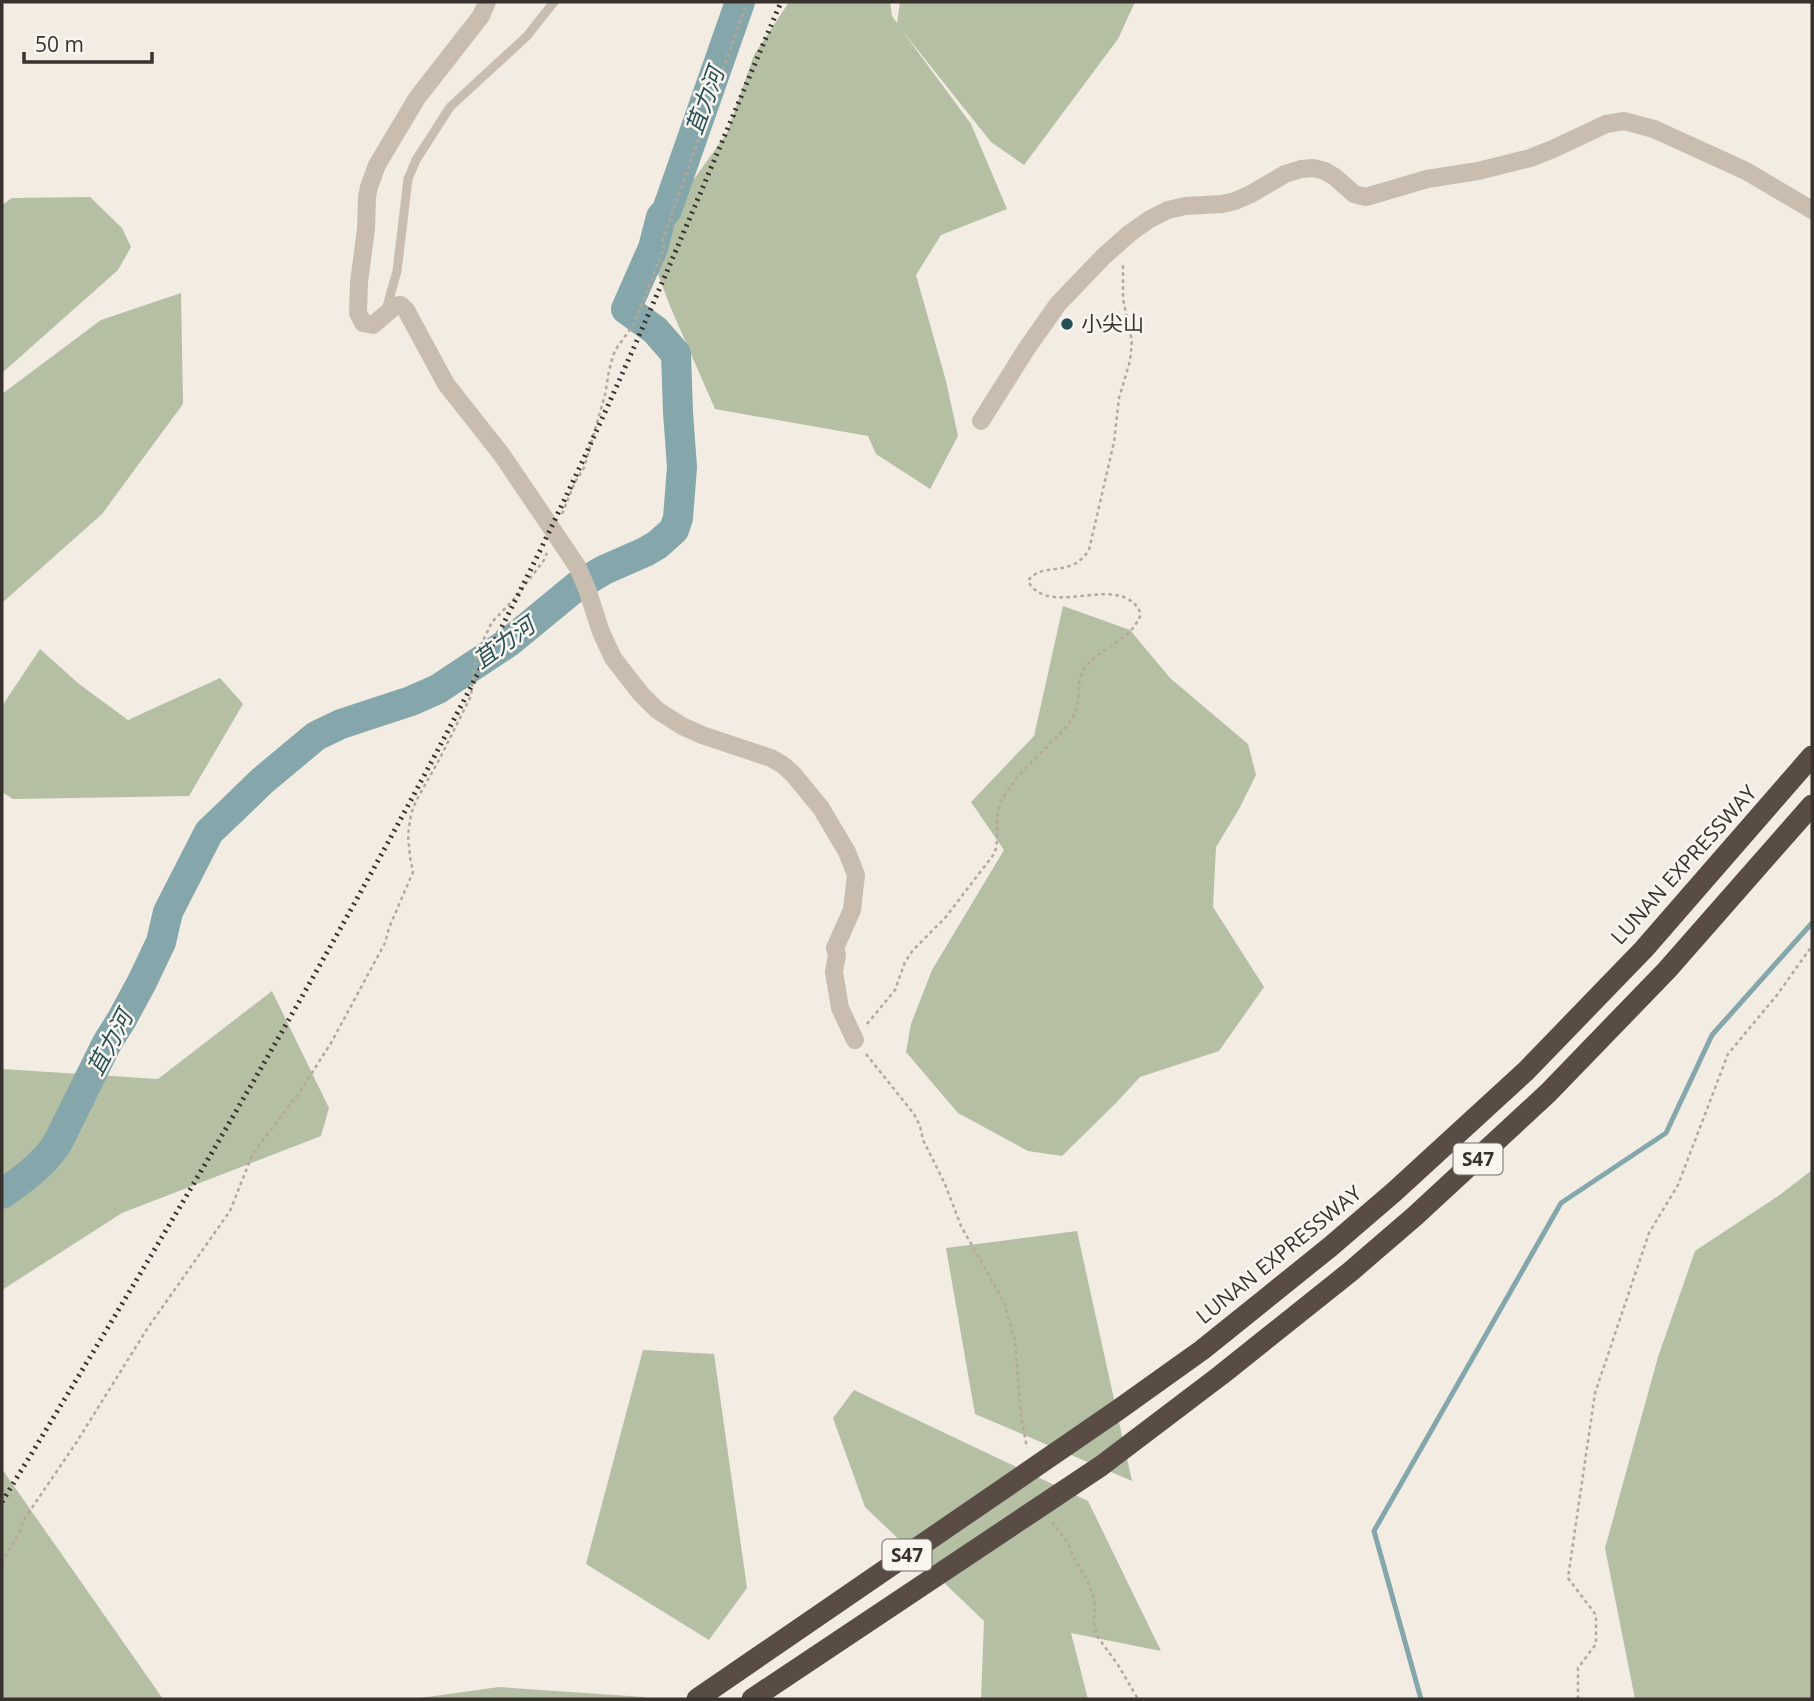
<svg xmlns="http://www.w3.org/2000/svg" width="1814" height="1701" font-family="'Open Sans','Noto Sans SC',sans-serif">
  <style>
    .green { fill: #b4bfa4 }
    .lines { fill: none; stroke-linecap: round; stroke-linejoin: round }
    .stream { stroke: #85a7ac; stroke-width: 5 }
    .river { stroke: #85a7ac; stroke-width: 30 }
    .path { stroke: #b5a79a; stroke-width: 2.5; stroke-dasharray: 3.5 3.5; stroke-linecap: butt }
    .service { stroke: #c9bdb0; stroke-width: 9 }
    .minor { stroke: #c9bdb0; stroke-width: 18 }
    .motorway { stroke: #594c45; stroke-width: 21 }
    .rail { stroke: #39312d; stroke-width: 5; stroke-dasharray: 2 5; stroke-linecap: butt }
    .poi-dot { fill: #275056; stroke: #f9f5ef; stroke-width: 2.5 }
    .labels { text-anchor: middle; stroke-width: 5; stroke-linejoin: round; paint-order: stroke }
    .shield { fill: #f9f5ef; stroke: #736c67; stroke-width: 2 }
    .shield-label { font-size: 19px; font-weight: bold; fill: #39312d }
    .poi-label { font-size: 21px; fill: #39312d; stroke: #f9f5ef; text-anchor: start }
    .street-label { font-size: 21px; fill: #39312d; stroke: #f9f5ef }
    .water-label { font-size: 23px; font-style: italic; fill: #275056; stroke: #f9f5ef }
  </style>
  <rect width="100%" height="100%" fill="#f2ece3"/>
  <g class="green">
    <polygon points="789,2 890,2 892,16 897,23 900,2 1135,2 1118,39 1024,165 991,142 901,29 971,124 1007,209 941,235 916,275 946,381 958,436 930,489 876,454 868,436 715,409 670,306 647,245 727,133 754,55"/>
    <polygon points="90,197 122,228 131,247 118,270 2,373 2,205 12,198"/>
    <polygon points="181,293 183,404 102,514 3,602 2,599 2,394 101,320"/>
    <polygon points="1063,606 1130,630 1170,678 1248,744 1256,775 1239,809 1216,847 1213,907 1264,987 1219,1051 1140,1077 1117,1102 1062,1156 1028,1151 958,1113 906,1052 911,1024 932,970 1004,850 971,802 1034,736"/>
    <polygon points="40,649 79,684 128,720 220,678 243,704 189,796 13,799 2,792 2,706"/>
    <polygon points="272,991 329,1108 321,1136 122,1213 2,1290 2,1069 158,1079"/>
    <polygon points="1812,1170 1812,1699 1635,1699 1605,1548 1658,1357 1695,1251 1781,1194"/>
    <polygon points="1077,1231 1132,1481 975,1414 946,1248"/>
    <polygon points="643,1350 714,1354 747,1588 709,1640 586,1564"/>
    <polygon points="854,1390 1088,1501 1161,1651 1071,1633 1088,1699 981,1699 984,1621 865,1507 833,1418"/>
    <polygon points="2,1469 163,1699 2,1699"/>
    <polygon points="499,1687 643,1697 650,1699 413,1699"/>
  </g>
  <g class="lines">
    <polyline class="stream" points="1421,1699 1374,1531 1561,1203 1666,1133 1712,1035 1812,923"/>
    <path class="river" d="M2,1194C22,1180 43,1165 57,1144L107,1043L122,1019L142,982L161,942L168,912L209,832L230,812L262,781L316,736L341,724L411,701L438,689L509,642L577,586L604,570L645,552L657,545L674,530L678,518L682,467L678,412L676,354L655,330L626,309L653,248L661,217L667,210L740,2"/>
    <g class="path">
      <polyline points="562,514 575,482 584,468 605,395 609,371 613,356 616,349 634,324 664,248 662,242 747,2"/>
      <path d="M867,1024L895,990L905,962L913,950L945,918L994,854C1001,838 993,818 1001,802C1013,778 1035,759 1054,740C1061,732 1069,725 1074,715C1082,700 1075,682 1084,669C1102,645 1129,644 1141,614C1122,569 1049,621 1028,581C1043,560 1069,580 1089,550L1114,442L1119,398L1130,361L1132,341L1123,299V263"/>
      <polyline points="866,1054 914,1114 920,1126 923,1140 945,1184 961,1226 1004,1302 1015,1341 1021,1416 1027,1448"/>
      <polyline points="1052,1522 1068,1543 1073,1556 1088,1582 1095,1601 1094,1623 1097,1636 1118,1665 1138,1699"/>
      <polyline points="2,1563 21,1529 23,1521 76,1443 147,1329 230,1211 253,1153 299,1093 331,1043 385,943 389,928 413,872 410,857 408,835 411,814 416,801 439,760 471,696 475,662 479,649 492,622 516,597 544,560 547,553"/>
      <polyline points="1578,1699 1578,1668 1596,1644 1596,1615 1568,1578 1595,1393 1649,1233 1678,1185 1728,1054 1777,995 1812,946"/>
    </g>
    <polyline class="service" points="386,310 397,271 408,179 416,160 450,107 527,36 554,2"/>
    <g class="minor">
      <polyline points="487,2 481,16 417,98 377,165 369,187 367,197 366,229 359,282 358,313 363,323 373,325 395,306 401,305 406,310 446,384 502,455 577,566 587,589 601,632 613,658 641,694 657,710 682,726 702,735 771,758 783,765 793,774 821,808 847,852 856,875 852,910 835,948 837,955 834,972 840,1008 855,1040"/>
      <polyline points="981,421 1027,348 1058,304 1103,257 1130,233 1150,219 1168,210 1185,206 1222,204 1235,201 1251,194 1285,174 1301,169 1313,168 1325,171 1335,177 1354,194 1366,197 1427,179 1478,171 1530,158 1553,149 1606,124 1624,121 1654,129 1746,171 1812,210"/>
    </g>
    <g class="motorway">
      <polyline points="697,1699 1118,1410 1202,1350 1330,1247 1394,1192 1526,1071 1644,949 1812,756"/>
      <polyline points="752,1699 1101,1466 1221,1375 1350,1272 1415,1216 1548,1093 1667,970 1812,805"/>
    </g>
    <path class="rail" d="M2,1502C184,1204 362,905 519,593C616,400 697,200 781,2"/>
  </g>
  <circle class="poi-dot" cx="1067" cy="324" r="7"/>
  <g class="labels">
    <g class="shield">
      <rect x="1453.5" y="1143.5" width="49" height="31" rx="5"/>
      <rect x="882.5" y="1539.5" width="49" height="31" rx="5"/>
    </g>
    <g class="shield-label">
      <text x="1478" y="1166">S47</text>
      <text x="907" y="1562">S47</text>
    </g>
    <g class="poi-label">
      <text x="1081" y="331">小尖山</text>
    </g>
    <g class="street-label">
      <text transform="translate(1684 865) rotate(-48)" y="7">LUNAN EXPRESSWAY</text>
      <text transform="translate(1279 1255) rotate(-39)" y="7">LUNAN EXPRESSWAY</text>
    </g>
    <g class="water-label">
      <text transform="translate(705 101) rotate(-70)" y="8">苴力河</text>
      <text transform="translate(504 643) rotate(-36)" y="8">苴力河</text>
      <text transform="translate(110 1043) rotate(-62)" y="8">苴力河</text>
    </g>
  </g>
  <rect width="1814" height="1701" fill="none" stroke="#39312d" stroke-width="7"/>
  <path d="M24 52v10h128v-10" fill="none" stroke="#39312d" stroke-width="3.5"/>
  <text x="35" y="52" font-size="21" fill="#39312d" stroke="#f9f5ef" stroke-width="5" paint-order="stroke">50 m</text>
</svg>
